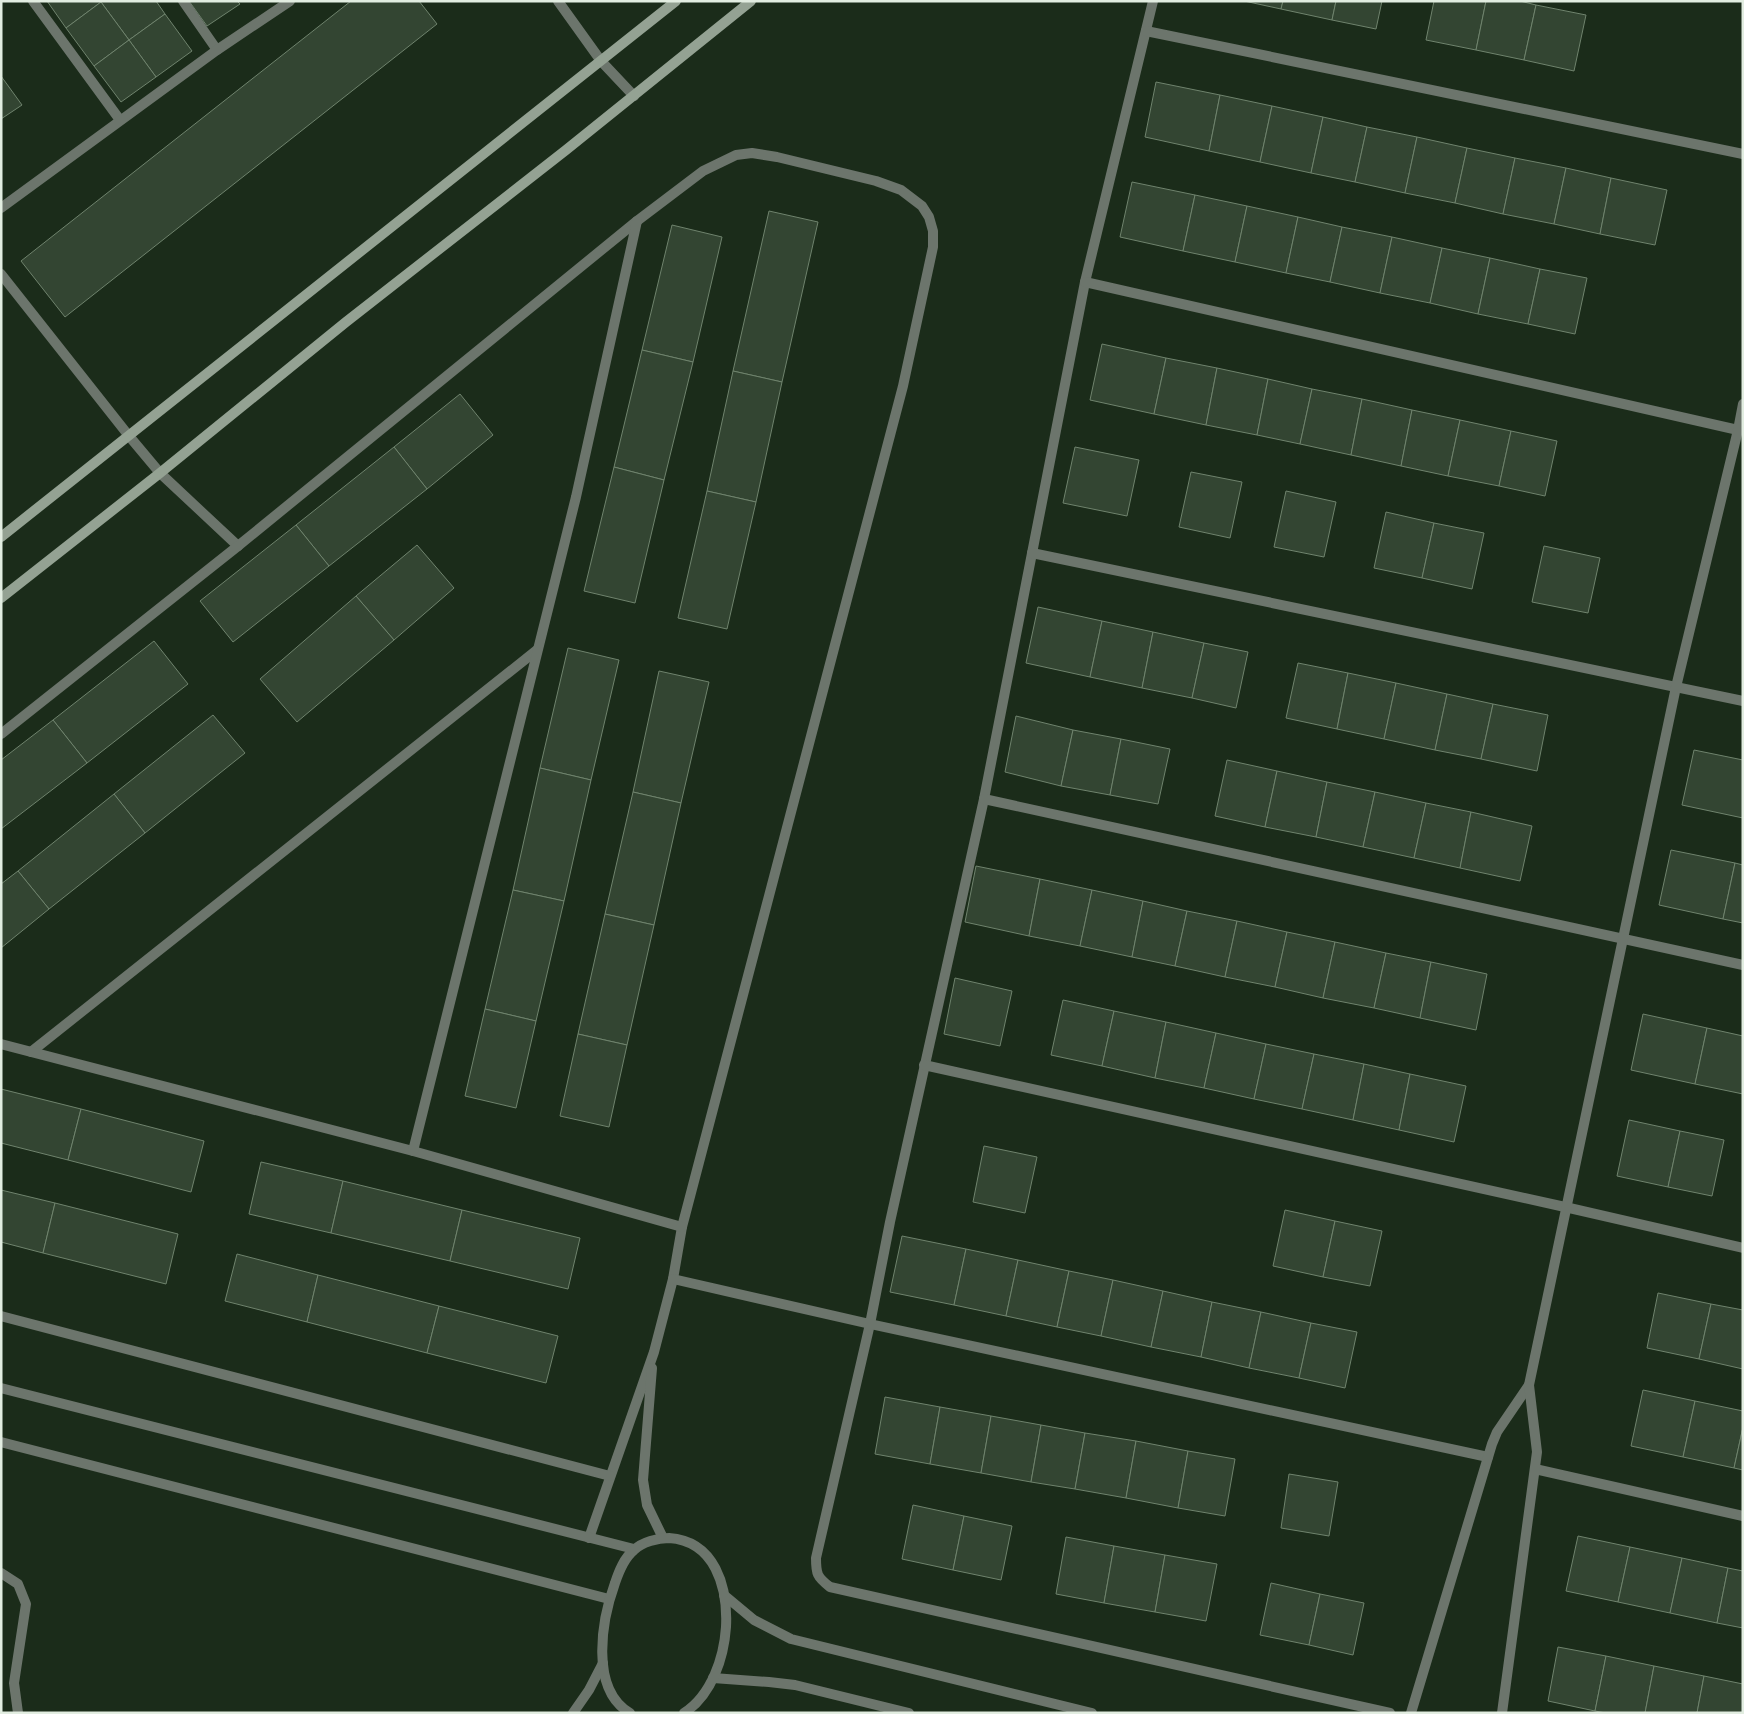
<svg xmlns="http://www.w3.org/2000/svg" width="1744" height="1714" font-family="'Times New Roman',serif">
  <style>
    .building { fill: #334532; stroke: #6f836d }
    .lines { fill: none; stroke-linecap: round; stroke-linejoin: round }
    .lane { stroke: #6c756c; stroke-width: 10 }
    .street { stroke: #6c756c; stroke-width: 10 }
    .secondary { stroke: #94a293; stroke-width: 10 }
  </style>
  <rect width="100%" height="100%" fill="#1b2c1a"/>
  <g class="building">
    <polygon points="47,1 101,1 101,2 66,28"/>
    <polygon points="103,1 156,1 165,14 129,40 101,2"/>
    <polygon points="189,1 237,1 240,4 207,26"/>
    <polygon points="351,1 419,1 437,24 65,317 21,261"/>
    <polygon points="1244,1 1283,1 1281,9"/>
    <polygon points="1283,1 1336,1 1332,20 1281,9"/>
    <polygon points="1336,1 1382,1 1376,29 1332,20"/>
    <polygon points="1434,1 1486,1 1476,50 1426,40"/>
    <polygon points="1486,1 1520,1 1536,5 1524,60 1476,50"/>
    <polygon points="101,2 129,40 94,66 66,28"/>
    <polygon points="1536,5 1586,15 1574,71 1524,60"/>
    <polygon points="165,14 192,51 156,77 129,40"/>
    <polygon points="129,40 156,77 121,102 94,66"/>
    <polygon points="1,76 22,105 1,119"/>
    <polygon points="1156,82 1220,95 1209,151 1145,137"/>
    <polygon points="1220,95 1272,106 1260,162 1209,151"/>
    <polygon points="1272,106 1323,117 1311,173 1260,162"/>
    <polygon points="1323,117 1367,127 1355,182 1311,173"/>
    <polygon points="1367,127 1417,137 1405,193 1355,182"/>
    <polygon points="1417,137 1467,148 1455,203 1405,193"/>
    <polygon points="1467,148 1515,158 1503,214 1455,203"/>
    <polygon points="1515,158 1566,168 1554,224 1503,214"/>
    <polygon points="1566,168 1611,178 1600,234 1554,224"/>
    <polygon points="1611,178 1667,190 1655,245 1600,234"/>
    <polygon points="1132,182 1195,195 1183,251 1120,237"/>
    <polygon points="1195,195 1247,206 1235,262 1183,251"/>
    <polygon points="1247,206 1298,217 1286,273 1235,262"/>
    <polygon points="769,211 818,222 782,382 733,371"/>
    <polygon points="1298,217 1342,227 1330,282 1286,273"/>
    <polygon points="672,225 722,237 693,362 642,350"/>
    <polygon points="1342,227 1392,237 1380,293 1330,282"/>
    <polygon points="1392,237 1442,248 1430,303 1380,293"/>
    <polygon points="1442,248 1490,258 1478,314 1430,303"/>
    <polygon points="1490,258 1540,269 1528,324 1478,314"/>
    <polygon points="1540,269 1587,278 1575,334 1528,324"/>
    <polygon points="1102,344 1166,358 1154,414 1090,400"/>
    <polygon points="642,350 693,362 664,480 614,467"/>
    <polygon points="1166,358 1217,368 1206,425 1154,414"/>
    <polygon points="1217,368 1268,379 1257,435 1206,425"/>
    <polygon points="733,371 782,382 756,502 707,491"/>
    <polygon points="1268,379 1312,389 1300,444 1257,435"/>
    <polygon points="1312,389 1362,399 1351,455 1300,444"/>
    <polygon points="460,394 493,435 427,489 394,447"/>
    <polygon points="1362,399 1412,410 1401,466 1351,455"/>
    <polygon points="1412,410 1460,420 1448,476 1401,466"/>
    <polygon points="1460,420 1511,431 1499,486 1448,476"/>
    <polygon points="1511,431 1557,441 1545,496 1499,486"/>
    <polygon points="394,447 427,489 329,566 296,525"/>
    <polygon points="1075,447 1139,460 1127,516 1063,503"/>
    <polygon points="614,467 664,480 635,603 584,591"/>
    <polygon points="1191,472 1242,482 1230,538 1179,527"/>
    <polygon points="707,491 756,502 727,629 678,618"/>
    <polygon points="1286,491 1336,502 1324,557 1274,547"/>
    <polygon points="1386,512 1434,523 1422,578 1374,568"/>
    <polygon points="1434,523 1484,533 1472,589 1422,578"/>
    <polygon points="296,525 329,566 233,642 200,601"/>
    <polygon points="417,545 454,588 394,640 356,596"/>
    <polygon points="1544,546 1600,558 1588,613 1532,602"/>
    <polygon points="356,596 394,640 297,722 260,679"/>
    <polygon points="1038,607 1102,621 1090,677 1026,663"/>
    <polygon points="1102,621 1153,632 1142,688 1090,677"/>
    <polygon points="1153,632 1204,643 1192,698 1142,688"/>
    <polygon points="154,641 188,684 87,763 53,720"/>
    <polygon points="1204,643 1248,652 1236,708 1192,698"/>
    <polygon points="568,648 619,660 591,780 540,768"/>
    <polygon points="1298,663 1348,673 1337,729 1286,718"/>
    <polygon points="659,671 709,682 681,803 633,792"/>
    <polygon points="1348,673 1396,683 1384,739 1337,729"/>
    <polygon points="1396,683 1447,694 1435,750 1384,739"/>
    <polygon points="1447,694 1493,704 1481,759 1435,750"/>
    <polygon points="1493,704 1548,715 1537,771 1481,759"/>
    <polygon points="213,715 245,753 145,833 114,794"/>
    <polygon points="1016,716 1073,730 1061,786 1005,772"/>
    <polygon points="53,720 87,763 1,829 1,760"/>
    <polygon points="1073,730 1121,739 1110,795 1061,786"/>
    <polygon points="1121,739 1170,749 1158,804 1110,795"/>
    <polygon points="1694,750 1743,760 1743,818 1682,805"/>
    <polygon points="1227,760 1277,771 1265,827 1215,816"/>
    <polygon points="540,768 591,780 564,901 513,890"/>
    <polygon points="1277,771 1327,782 1316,837 1265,827"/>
    <polygon points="1327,782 1375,792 1363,847 1316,837"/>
    <polygon points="633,792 681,803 654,925 605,914"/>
    <polygon points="1375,792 1426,803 1414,858 1363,847"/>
    <polygon points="114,794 145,833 49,909 18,871"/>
    <polygon points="1426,803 1471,812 1460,868 1414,858"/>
    <polygon points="1471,812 1532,826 1520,881 1460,868"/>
    <polygon points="1671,850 1735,863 1723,919 1659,905"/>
    <polygon points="1735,863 1743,865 1743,923 1723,919"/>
    <polygon points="976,866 1040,879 1029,936 965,922"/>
    <polygon points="18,871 49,909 1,948 1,884"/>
    <polygon points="1040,879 1092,890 1080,946 1029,936"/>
    <polygon points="513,890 564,901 536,1021 485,1009"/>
    <polygon points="1092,890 1143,901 1132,957 1080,946"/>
    <polygon points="1143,901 1187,911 1175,966 1132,957"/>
    <polygon points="1187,911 1237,921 1225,977 1175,966"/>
    <polygon points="605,914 654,925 627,1045 578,1034"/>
    <polygon points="1237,921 1287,932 1275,987 1225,977"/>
    <polygon points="1287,932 1335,942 1323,998 1275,987"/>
    <polygon points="1335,942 1386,953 1374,1008 1323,998"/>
    <polygon points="1386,953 1431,962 1420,1018 1374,1008"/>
    <polygon points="1431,962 1487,974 1476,1030 1420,1018"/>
    <polygon points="955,978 1012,991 1000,1046 944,1034"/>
    <polygon points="1063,1000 1114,1011 1102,1066 1051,1055"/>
    <polygon points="485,1009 536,1021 516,1108 465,1096"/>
    <polygon points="1114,1011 1166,1022 1155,1078 1102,1066"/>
    <polygon points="1643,1014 1707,1028 1695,1084 1631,1070"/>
    <polygon points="1166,1022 1216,1033 1204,1088 1155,1078"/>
    <polygon points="1707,1028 1743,1036 1743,1094 1695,1084"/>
    <polygon points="1216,1033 1266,1044 1254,1099 1204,1088"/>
    <polygon points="578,1034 627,1045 609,1127 560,1116"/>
    <polygon points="1266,1044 1314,1054 1302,1109 1254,1099"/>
    <polygon points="1314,1054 1364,1064 1353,1120 1302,1109"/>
    <polygon points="1364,1064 1410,1074 1399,1130 1353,1120"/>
    <polygon points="1410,1074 1466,1086 1454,1142 1399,1130"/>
    <polygon points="1,1089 81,1109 68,1160 1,1143"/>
    <polygon points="81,1109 204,1141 191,1192 68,1160"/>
    <polygon points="1629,1120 1680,1131 1668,1187 1617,1176"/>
    <polygon points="1680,1131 1724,1140 1712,1196 1668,1187"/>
    <polygon points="984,1146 1037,1157 1025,1213 973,1202"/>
    <polygon points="261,1162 343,1181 331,1233 249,1214"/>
    <polygon points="343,1181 462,1210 450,1261 331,1233"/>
    <polygon points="1,1190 55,1203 43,1253 1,1242"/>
    <polygon points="55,1203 178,1234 166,1284 43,1253"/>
    <polygon points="462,1210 580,1238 568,1289 450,1261"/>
    <polygon points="1285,1210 1335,1221 1323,1277 1273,1266"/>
    <polygon points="1335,1221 1382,1231 1370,1286 1323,1277"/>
    <polygon points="902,1236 966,1249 954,1305 890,1292"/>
    <polygon points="966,1249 1018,1260 1006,1316 954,1305"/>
    <polygon points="237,1254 318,1275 307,1322 225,1301"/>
    <polygon points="1018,1260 1069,1271 1057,1327 1006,1316"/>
    <polygon points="1069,1271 1113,1280 1101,1336 1057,1327"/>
    <polygon points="318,1275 439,1306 427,1353 307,1322"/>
    <polygon points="1113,1280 1163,1291 1151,1347 1101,1336"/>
    <polygon points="1163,1291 1212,1302 1201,1357 1151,1347"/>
    <polygon points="1658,1293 1711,1304 1699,1359 1647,1348"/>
    <polygon points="1212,1302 1261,1312 1249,1368 1201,1357"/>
    <polygon points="1711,1304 1743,1310 1743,1369 1699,1359"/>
    <polygon points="439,1306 558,1336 546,1383 427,1353"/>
    <polygon points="1261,1312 1311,1323 1299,1378 1249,1368"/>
    <polygon points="1311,1323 1357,1332 1345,1388 1299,1378"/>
    <polygon points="1643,1390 1695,1401 1683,1457 1631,1446"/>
    <polygon points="885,1397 940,1407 930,1464 875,1454"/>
    <polygon points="1695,1401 1743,1411 1743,1427 1734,1468 1683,1457"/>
    <polygon points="940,1407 991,1416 981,1473 930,1464"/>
    <polygon points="991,1416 1041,1425 1031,1482 981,1473"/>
    <polygon points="1041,1425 1085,1433 1075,1489 1031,1482"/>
    <polygon points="1743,1427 1743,1470 1734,1468"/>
    <polygon points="1085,1433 1136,1441 1126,1498 1075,1489"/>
    <polygon points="1136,1441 1188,1451 1178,1508 1126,1498"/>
    <polygon points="1188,1451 1235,1459 1225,1516 1178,1508"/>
    <polygon points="1289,1474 1338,1482 1329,1536 1281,1528"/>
    <polygon points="913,1505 964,1516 953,1570 902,1559"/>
    <polygon points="964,1516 1012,1526 1001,1580 953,1570"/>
    <polygon points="1578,1536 1630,1547 1618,1602 1566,1591"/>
    <polygon points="1066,1537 1114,1546 1104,1603 1056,1594"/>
    <polygon points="1114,1546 1165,1555 1155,1612 1104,1603"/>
    <polygon points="1630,1547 1682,1558 1670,1613 1618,1602"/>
    <polygon points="1165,1555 1217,1564 1206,1621 1155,1612"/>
    <polygon points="1682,1558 1728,1568 1717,1623 1670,1613"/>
    <polygon points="1728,1568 1743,1571 1743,1628 1717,1623"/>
    <polygon points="1271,1583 1320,1594 1309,1645 1260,1635"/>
    <polygon points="1320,1594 1364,1603 1353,1655 1309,1645"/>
    <polygon points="1558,1647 1606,1656 1595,1711 1548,1701"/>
    <polygon points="1606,1656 1654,1666 1645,1713 1606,1713 1595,1711"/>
    <polygon points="1654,1666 1704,1676 1697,1713 1645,1713"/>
    <polygon points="1704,1676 1743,1684 1743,1713 1697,1713"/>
  </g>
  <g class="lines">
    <polyline class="lane" points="31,1052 537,650"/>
    <g class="street">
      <polyline points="33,1 120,120"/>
      <polyline points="183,1 217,50"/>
      <polyline points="558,1 601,61 634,96"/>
      <path d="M1153,1L1085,282L984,799L890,1222L870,1324L816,1558C816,1574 817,1577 830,1587L1390,1713"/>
      <polyline points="1146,31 1743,154"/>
      <polyline points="1,208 217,50 290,1"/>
      <polyline points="1,274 129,436 160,473 238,546"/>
      <polyline points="1085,282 1738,430 1743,427"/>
      <polyline points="1032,553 1743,701"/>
      <polyline points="1,734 238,546 637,221 703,171 736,155 752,153 777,157 876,181 901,190 922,206 929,217 933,231 933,247 903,386 682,1227 673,1279 654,1352 589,1538"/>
      <polyline points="984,799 1743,965"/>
      <polyline points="1,1044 413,1151 682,1227"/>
      <polyline points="924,1065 1565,1207 1743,1248"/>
      <polyline points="413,1151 576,497 637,221"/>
      <polyline points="673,1279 870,1324 1488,1457"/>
      <polyline points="1,1316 610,1476"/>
      <polyline points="652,1368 643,1480 647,1505 663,1538"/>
      <polyline points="1,1388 634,1549"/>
      <polyline points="1,1442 609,1599"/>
      <polyline points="1535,1469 1743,1516"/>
      <polyline points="1,1573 18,1584 26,1604 14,1683 18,1713"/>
      <polyline points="724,1595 754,1620 791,1639 1092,1713"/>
      <polyline points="713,1678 769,1682 795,1685 909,1713"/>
      <polyline points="573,1713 589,1690 603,1663"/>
      <path d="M630,1713C589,1689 602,1619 615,1583C619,1571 624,1558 634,1550C642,1542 658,1538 669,1538C715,1541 728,1587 726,1627C724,1657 712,1695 684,1713"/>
      <polyline points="1411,1713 1492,1444 1497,1432 1529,1385"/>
      <polyline points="1502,1713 1537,1452 1529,1385 1676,687 1738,430 1743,404"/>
    </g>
    <g class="secondary">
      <polyline points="1,537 676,1"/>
      <polyline points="1,598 160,473 346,322 566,150 751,1"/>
    </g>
  </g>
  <rect width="1744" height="1714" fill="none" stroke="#e2ede1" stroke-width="5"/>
</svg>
